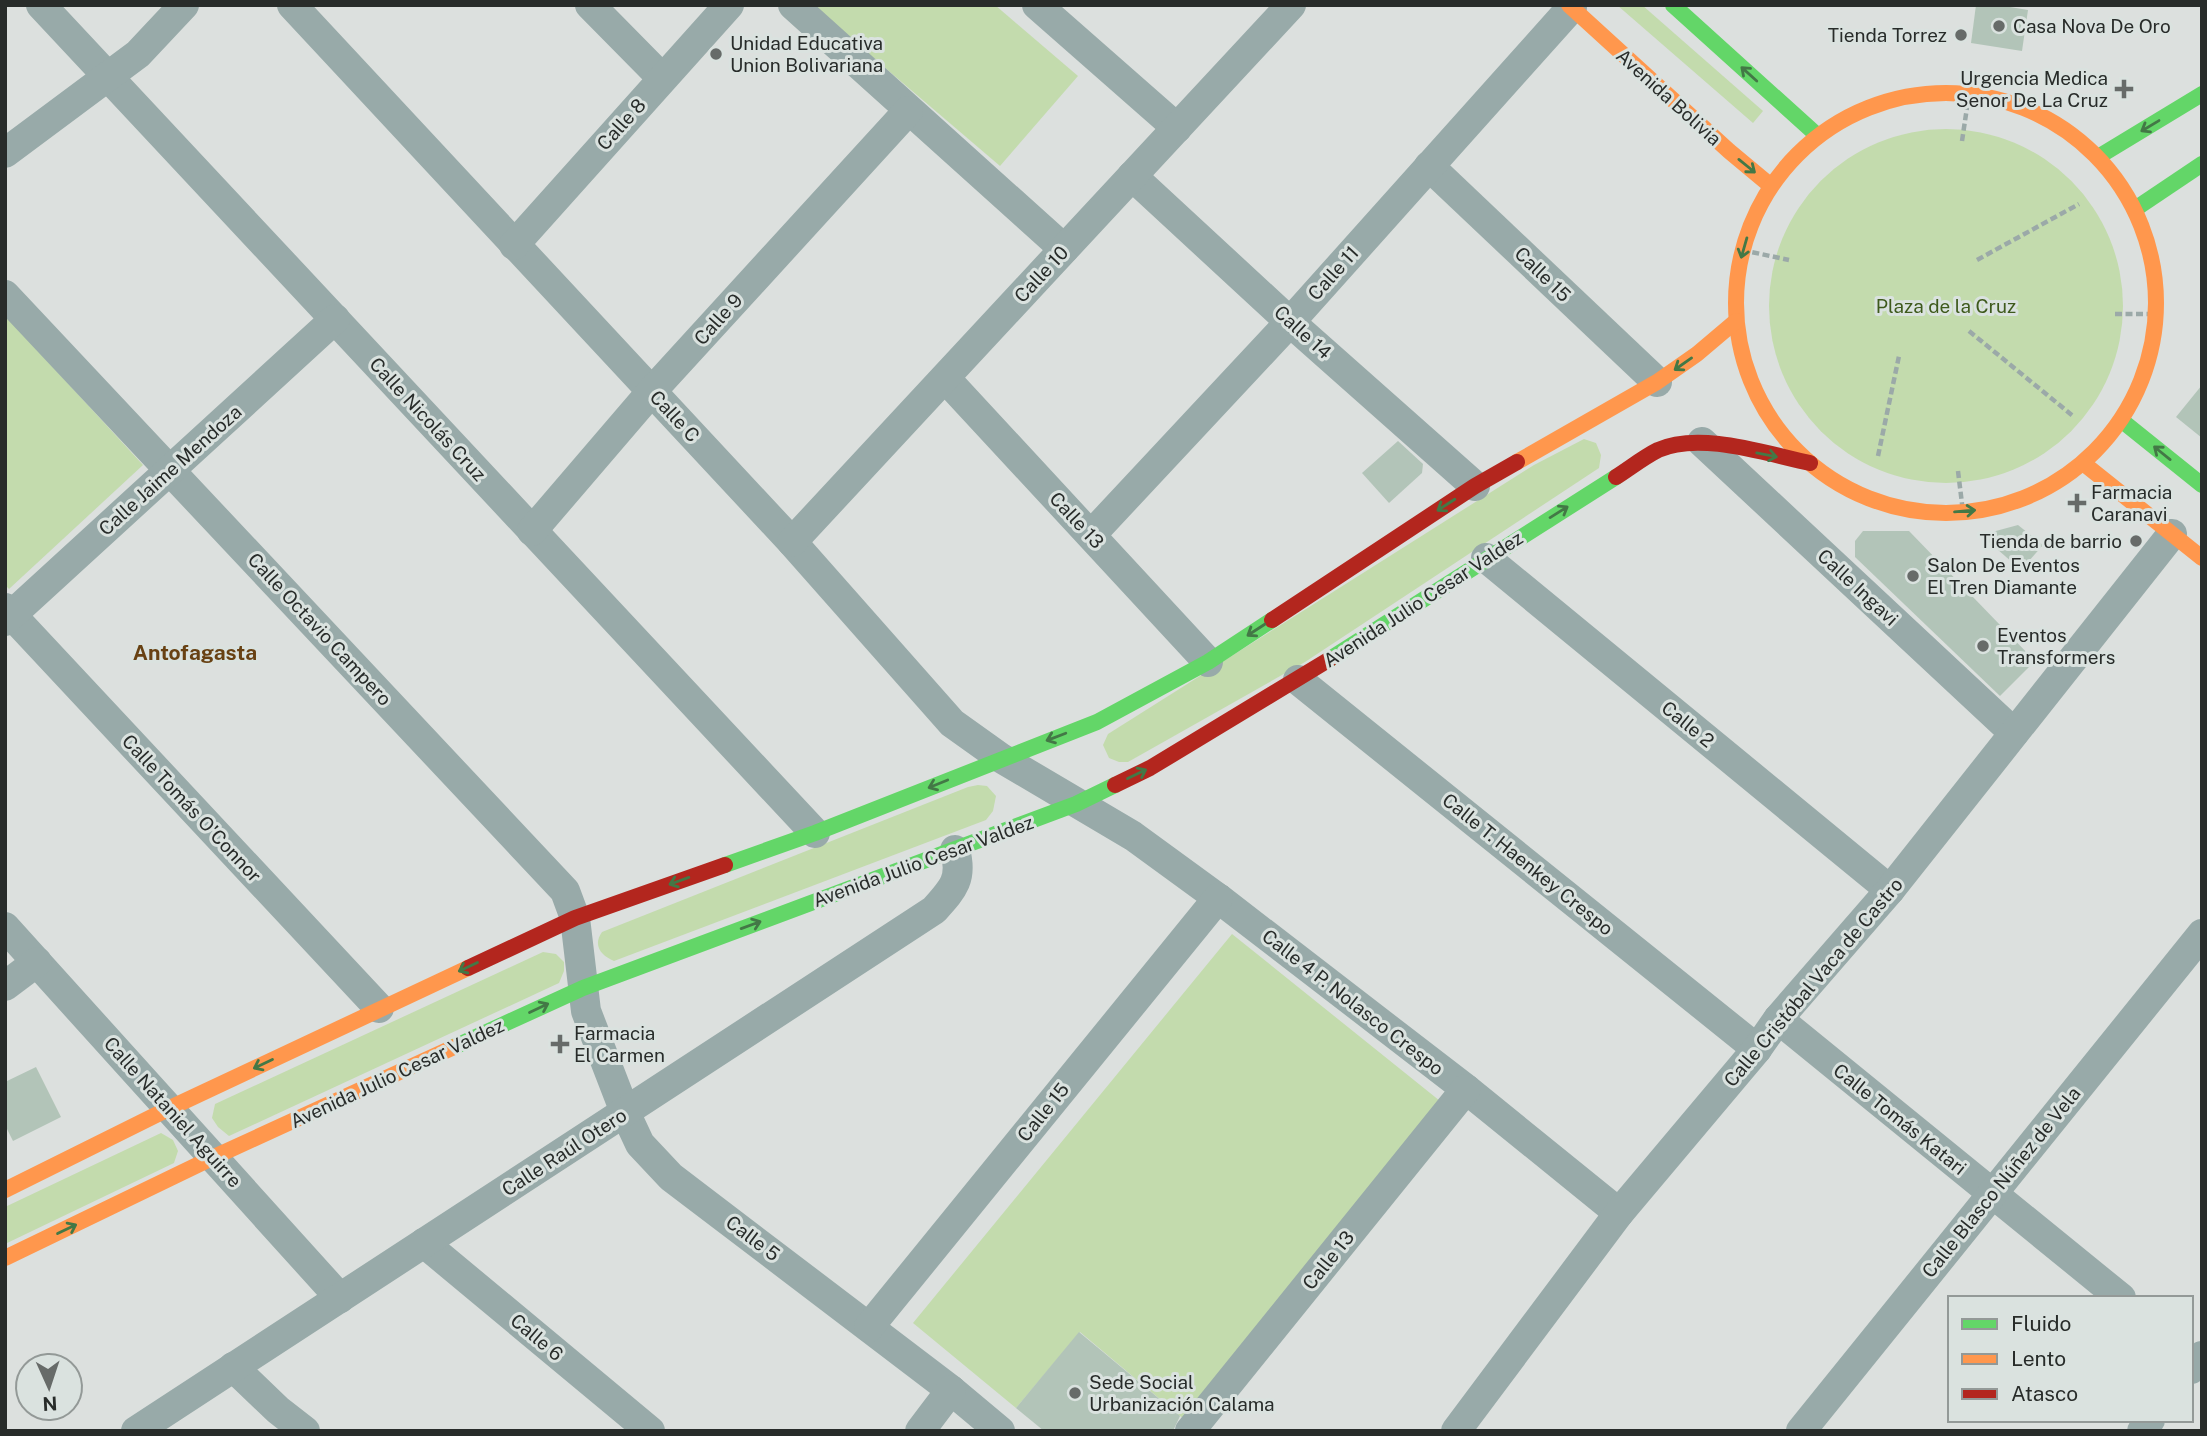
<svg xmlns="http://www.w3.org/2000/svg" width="2207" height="1436" font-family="'Public Sans',sans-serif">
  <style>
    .green { fill: #c3dbad }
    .building { fill: #b2c4b8 }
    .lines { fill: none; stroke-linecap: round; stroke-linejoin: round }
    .path { stroke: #9ba9a8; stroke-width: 4.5; stroke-dasharray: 7 3.5; stroke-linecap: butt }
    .street { stroke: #98aaa9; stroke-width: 30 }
    .fast { stroke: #63d668; stroke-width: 16 }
    .slow { stroke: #ff974d; stroke-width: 16 }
    .jam { stroke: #b3261e; stroke-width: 16 }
    .oneway { stroke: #437846 }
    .poi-dot { fill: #676b69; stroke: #dae2df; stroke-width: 2.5 }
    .labels { text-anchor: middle; stroke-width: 6; stroke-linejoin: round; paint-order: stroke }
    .poi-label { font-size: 19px; fill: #282c2a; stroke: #dae2df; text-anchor: start }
    .street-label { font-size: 19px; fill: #282c2a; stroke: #dae2df }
    .park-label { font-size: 19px; fill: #3e5a1c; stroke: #dae2df }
    .neighbourhood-label { font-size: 21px; font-weight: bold; fill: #684113; stroke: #dae2df }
  </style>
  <rect width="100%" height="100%" fill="#dce0de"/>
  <g class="green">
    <polygon points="818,5 995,5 1078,76 1000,166 815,8"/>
    <polygon points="1617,5 1642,5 1763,111 1753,123"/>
    <circle cx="1946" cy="306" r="177"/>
    <polygon points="5,315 143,465 9,589 5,585"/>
    <polygon points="1584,439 1596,443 1601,455 1599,468 1305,662 1128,762 1119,762 1109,758 1103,745 1108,734 1534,465"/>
    <path d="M978,785L987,786L996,796L993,811L986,820L614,961C602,956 592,946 602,932L968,787Z"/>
    <polygon points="1232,934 1445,1105 1186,1421 1080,1332 1016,1408 913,1323"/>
    <polygon points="543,952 556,954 564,962 564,971 559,983 229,1136 218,1127 212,1118 215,1104"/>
    <polygon points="161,1133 173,1140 178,1151 174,1163 5,1244 5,1207"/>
  </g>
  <g class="building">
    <polygon points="1976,5 1998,5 2028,10 2022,51 1971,43"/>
    <polygon points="2202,385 2202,438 2176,417"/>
    <polygon points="1398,441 1423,464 1422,473 1389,503 1362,473"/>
    <polygon points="2018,525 2043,545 2021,570 1981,535"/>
    <polygon points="1863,531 1909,531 2035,661 2000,696 1855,557 1855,541"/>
    <polygon points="36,1067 61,1117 13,1141 5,1125 5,1082"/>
    <polygon points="1079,1332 1180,1416 1173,1431 1044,1431 1016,1408"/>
  </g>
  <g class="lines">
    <g class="path">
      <polyline points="1962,141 1969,94"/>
      <polyline points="1742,250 1789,260"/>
      <polyline points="1977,260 2079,204"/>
      <polyline points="2115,314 2157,314"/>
      <polyline points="1969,331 2073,416"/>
      <polyline points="1878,456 1899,356"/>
      <polyline points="1958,471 1963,512"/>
    </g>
    <g class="street">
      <polyline points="41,5 815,833"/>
      <polyline points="292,5 792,542 952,723 1001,758 1133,836 1218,898 1466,1089 1619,1213"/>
      <polyline points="590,5 662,78"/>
      <polyline points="793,5 1064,249"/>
      <polyline points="1037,5 1177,128"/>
      <polyline points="5,153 138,54 184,5"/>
      <polyline points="1429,166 1657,382"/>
      <polyline points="1132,176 1290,322 1475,486"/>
      <polyline points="514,245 729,5"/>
      <polyline points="5,295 565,891 575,918 586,1011 625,1112 640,1144 671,1177 951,1390 1000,1431"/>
      <polyline points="945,378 1208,662"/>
      <polyline points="1702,442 2014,733"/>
      <polyline points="532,531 652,391 908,111"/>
      <polyline points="1091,535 1290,322 1572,7"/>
      <polyline points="792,542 1291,5"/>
      <polyline points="1486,558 1890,890"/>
      <polyline points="5,608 379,1008"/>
      <polyline points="5,621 335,319"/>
      <polyline points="1298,680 1757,1049"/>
      <polyline points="5,927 340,1298"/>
      <polyline points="5,986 37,962"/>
      <polyline points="1778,1019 2121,1298"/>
      <polyline points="424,1243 650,1431"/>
      <polyline points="869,1327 1218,898"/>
      <polyline points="233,1367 278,1410 305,1431"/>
      <polyline points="2191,1369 2202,1356"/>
      <path d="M136,1431L934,910C953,889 963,879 955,850"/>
      <polyline points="920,1431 951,1390"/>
      <polyline points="1190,1431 1466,1089"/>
      <polyline points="1456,1431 1619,1213 1757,1049 1778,1019 1890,890 2172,534"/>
      <polyline points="1801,1431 2202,934"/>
      <polyline points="2142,1431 2150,1420"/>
    </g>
    <g class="fast">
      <polyline points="1673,5 1818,136"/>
      <polyline points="2098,157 2202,94"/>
      <polyline points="2135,209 2202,164"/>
      <polyline points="2121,420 2202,485"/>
      <polyline points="1330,659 1616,477"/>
      <polyline points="725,865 815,833 1097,722 1208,662 1272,620"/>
      <polyline points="454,1047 583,988 1076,804 1115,785"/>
    </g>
    <g class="slow">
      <polyline points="1569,5 1729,151 1771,186"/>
      <circle cx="1946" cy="303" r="210"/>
      <polyline points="1517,462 1657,382 1697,354 1736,321"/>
      <polyline points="2083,463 2202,558"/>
      <polyline points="5,1190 170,1108 468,968"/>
      <polyline points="5,1258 214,1157 454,1047"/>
    </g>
    <g class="jam">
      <path d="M1616,477C1630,468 1644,457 1658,450C1700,431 1767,454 1810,463"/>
      <polyline points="1272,620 1475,486 1517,462"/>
      <polyline points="1115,785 1150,768 1330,659"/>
      <polyline points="468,968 575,918 725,865"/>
    </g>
  </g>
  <defs><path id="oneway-shaft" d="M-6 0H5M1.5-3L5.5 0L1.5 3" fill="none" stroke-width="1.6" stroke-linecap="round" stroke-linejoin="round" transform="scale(1.75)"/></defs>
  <g class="oneway">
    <use href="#oneway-shaft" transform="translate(1749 74) rotate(-138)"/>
    <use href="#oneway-shaft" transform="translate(2150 126) rotate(149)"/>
    <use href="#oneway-shaft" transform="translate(1747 166) rotate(39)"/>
    <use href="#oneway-shaft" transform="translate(1744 248) rotate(106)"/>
    <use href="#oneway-shaft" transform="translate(1683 364) rotate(145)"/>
    <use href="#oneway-shaft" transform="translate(2162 453) rotate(-141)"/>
    <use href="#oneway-shaft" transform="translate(1767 455) rotate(11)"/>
    <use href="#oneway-shaft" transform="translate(1446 505) rotate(147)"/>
    <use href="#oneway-shaft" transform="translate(1965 511) rotate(-5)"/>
    <use href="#oneway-shaft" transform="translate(1559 512) rotate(-32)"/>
    <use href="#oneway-shaft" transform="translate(1256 630) rotate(147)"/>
    <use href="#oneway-shaft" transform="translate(1056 737) rotate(159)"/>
    <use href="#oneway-shaft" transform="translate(1137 774) rotate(-26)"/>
    <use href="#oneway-shaft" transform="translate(938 784) rotate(158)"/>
    <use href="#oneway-shaft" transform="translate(679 881) rotate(160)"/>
    <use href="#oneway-shaft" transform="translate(751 925) rotate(-20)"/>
    <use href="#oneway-shaft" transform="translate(468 967) rotate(155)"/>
    <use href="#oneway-shaft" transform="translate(539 1008) rotate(-25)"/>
    <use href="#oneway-shaft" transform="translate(263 1064) rotate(154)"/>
    <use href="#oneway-shaft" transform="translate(67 1229) rotate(-26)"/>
  </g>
  <g class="poi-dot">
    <circle cx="1999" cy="26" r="7"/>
    <circle cx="1961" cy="35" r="7"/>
    <circle cx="716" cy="54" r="7"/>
    <path d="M2120.5 78.5h7v7h7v7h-7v7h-7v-7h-7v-7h7z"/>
    <path d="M2073.5 492.5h7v7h7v7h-7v7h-7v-7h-7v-7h7z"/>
    <circle cx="2136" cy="541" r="7"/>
    <circle cx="1913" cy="576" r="7"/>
    <circle cx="1983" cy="646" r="7"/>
    <path d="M556.5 1033.5h7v7h7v7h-7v7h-7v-7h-7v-7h7z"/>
    <circle cx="1075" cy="1393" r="7"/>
  </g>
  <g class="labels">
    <g class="poi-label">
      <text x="2013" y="33">Casa Nova De Oro</text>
      <text x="1947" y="42" text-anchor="end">Tienda Torrez</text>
      <text x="730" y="50">Unidad Educativa<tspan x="730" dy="22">Union Bolivariana</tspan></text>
      <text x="2108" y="85" text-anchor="end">Urgencia Medica<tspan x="2108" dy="22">Senor De La Cruz</tspan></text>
      <text x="2091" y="499">Farmacia<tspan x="2091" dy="22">Caranavi</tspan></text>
      <text x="2122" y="548" text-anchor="end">Tienda de barrio</text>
      <text x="1927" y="572">Salon De Eventos<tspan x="1927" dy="22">El Tren Diamante</tspan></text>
      <text x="1997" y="642">Eventos<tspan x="1997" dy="22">Transformers</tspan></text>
      <text x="574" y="1040">Farmacia<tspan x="574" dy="22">El Carmen</tspan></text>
      <text x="1089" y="1389">Sede Social<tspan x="1089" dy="22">Urbanización Calama</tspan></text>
    </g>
    <g class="street-label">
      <text transform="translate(1669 97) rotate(42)" y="7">Avenida Bolivia</text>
      <text transform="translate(621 124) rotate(-48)" y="7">Calle 8</text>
      <text transform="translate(1333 273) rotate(-48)" y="7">Calle 11</text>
      <text transform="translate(1041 274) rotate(-47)" y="7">Calle 10</text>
      <text transform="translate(1543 274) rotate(44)" y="7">Calle 15</text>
      <text transform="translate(718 319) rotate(-48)" y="7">Calle 9</text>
      <text transform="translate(1303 332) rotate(42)" y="7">Calle 14</text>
      <text transform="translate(675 416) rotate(47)" y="7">Calle C</text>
      <text transform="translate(428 419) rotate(47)" y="7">Calle Nicolás Cruz</text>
      <text transform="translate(170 470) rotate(-42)" y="7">Calle Jaime Mendoza</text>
      <text transform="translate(1077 520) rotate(47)" y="7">Calle 13</text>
      <text transform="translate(1858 587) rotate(43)" y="7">Calle Ingavi</text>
      <text transform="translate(1423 599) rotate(-33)" y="7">Avenida Julio Cesar Valdez</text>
      <text transform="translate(320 629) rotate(47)" y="7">Calle Octavio Campero</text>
      <text transform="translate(1688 724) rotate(39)" y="7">Calle 2</text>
      <text transform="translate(192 808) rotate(47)" y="7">Calle Tomás O'Connor</text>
      <text transform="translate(923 861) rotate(-20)" y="7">Avenida Julio Cesar Valdez</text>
      <text transform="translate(1528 864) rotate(39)" y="7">Calle T. Haenkey Crespo</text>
      <text transform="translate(1813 982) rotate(-50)" y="7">Calle Cristóbal Vaca de Castro</text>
      <text transform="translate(1353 1002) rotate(38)" y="7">Calle 4 P. Nolasco Crespo</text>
      <text transform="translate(397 1073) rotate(-25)" y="7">Avenida Julio Cesar Valdez</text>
      <text transform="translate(173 1112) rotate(48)" y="7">Calle Nataniel Aguirre</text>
      <text transform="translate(1043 1112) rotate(-51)" y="7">Calle 15</text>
      <text transform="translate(1900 1119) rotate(39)" y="7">Calle Tomás Katari</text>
      <text transform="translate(564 1152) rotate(-33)" y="7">Calle Raúl Otero</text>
      <text transform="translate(2001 1182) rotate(-51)" y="7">Calle Blasco Núñez de Vela</text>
      <text transform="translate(753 1238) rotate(37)" y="7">Calle 5</text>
      <text transform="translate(1328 1260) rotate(-51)" y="7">Calle 13</text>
      <text transform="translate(537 1337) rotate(40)" y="7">Calle 6</text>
    </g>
    <g class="park-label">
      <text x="1946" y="313">Plaza de la Cruz</text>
    </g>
    <g class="neighbourhood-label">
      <text x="195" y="660">Antofagasta</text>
    </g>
  </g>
  <rect width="2207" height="1436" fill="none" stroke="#282c2a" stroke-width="14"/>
  <rect x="1948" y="1296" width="245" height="126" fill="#dae2df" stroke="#939997" stroke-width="2"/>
  <rect x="1962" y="1319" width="35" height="10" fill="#63d668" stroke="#939997" stroke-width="2"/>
  <text x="2011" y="1331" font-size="21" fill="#282c2a">Fluido</text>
  <rect x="1962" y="1354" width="35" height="10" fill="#ff974d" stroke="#939997" stroke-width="2"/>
  <text x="2011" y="1366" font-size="21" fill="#282c2a">Lento</text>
  <rect x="1962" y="1389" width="35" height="10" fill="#b3261e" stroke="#939997" stroke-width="2"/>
  <text x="2011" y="1401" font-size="21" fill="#282c2a">Atasco</text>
  <g transform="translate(49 1387) rotate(177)"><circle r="33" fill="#dae2df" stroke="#939997" stroke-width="2"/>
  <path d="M0-5L12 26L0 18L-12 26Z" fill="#676b69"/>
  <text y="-10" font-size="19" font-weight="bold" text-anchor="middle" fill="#282c2a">N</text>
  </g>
</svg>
